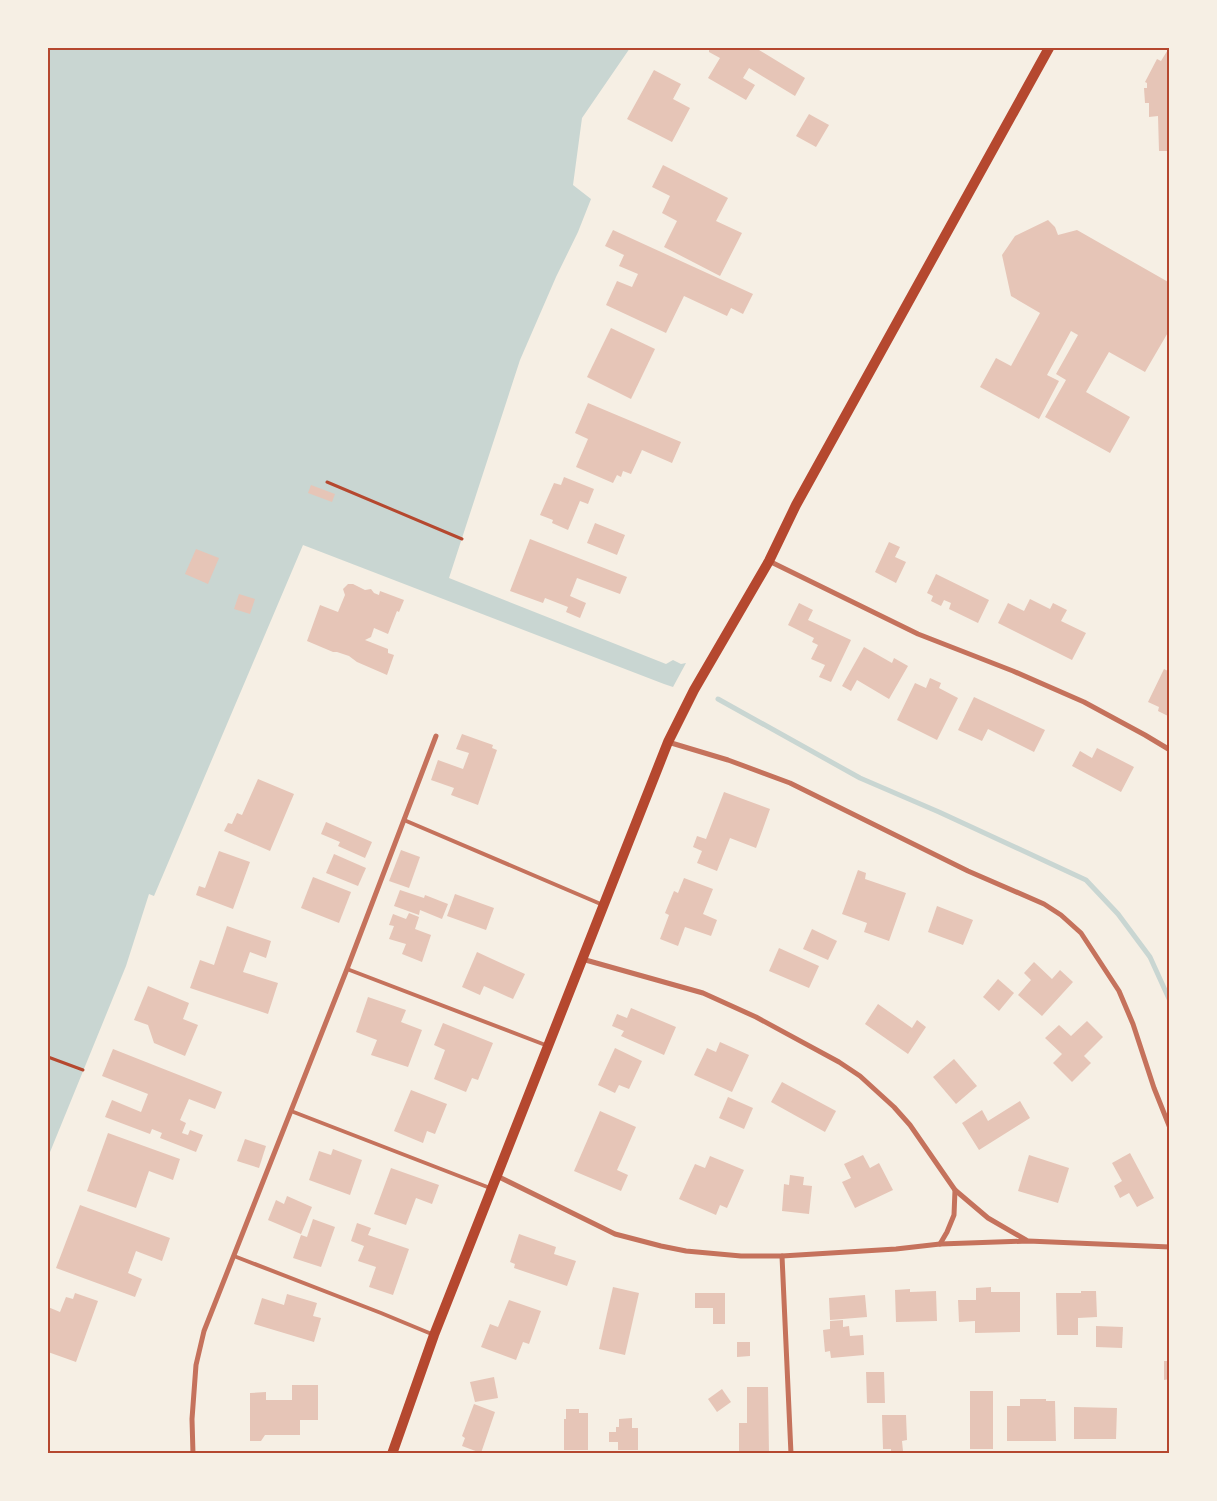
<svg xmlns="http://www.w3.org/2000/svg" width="1217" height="1501" font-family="Cabin,sans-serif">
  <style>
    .water { fill: #c9d6d2 }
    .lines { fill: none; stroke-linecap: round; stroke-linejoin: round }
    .stream { stroke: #c9d6d2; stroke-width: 5 }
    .building { fill: #e6c5b7 }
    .path { stroke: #b5482f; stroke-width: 3 }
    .service { stroke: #c5725c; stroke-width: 4 }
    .minor { stroke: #c5725c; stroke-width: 5 }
    .secondary { stroke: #b5482f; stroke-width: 10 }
    .neatline { fill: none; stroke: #b5482f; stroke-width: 2 }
  </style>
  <rect width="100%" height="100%" fill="#f6efe4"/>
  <polygon class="water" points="48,48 630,48 582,118 573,185 591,199 578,232 556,277 520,360 449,578 666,664 673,660 681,664 686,663 673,687 664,684 303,545 154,896 149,894 126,966 48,1157"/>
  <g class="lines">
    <polyline class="stream" points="718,699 860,778 939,812 1086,880 1118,914 1150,957 1170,1001"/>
  </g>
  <g class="building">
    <polygon points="709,48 760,48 759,50 805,78 795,96 749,68 743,78 755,85 746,100 708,78 720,58 709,52"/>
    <polygon points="1169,48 1170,151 1159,151 1158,116 1149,117 1149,103 1145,103 1144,88 1147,88 1147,83 1145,82 1157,59 1161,61"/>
    <polygon points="654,70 681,84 673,99 690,108 672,142 627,119"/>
    <polygon points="809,114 829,125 816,147 796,136"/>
    <polygon points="663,165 728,198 716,221 742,233 720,276 664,247 677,221 662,213 670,196 652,187"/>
    <polygon points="1048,220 1055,227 1058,235 1077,230 1170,283 1170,329 1145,372 1109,352 1086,392 1130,417 1110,453 1045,417 1066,380 1056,374 1078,335 1071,331 1047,375 1059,381 1039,419 980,387 996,358 1011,366 1040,313 1011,296 1002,255 1015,236"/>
    <polygon points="613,230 753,294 743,314 731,308 727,316 684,296 666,333 606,305 617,281 632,287 638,274 619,266 624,255 605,246"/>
    <polygon points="611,328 655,349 631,399 587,377"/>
    <polygon points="588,403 681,442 672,463 642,450 631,474 623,471 621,477 617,475 613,483 576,467 588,439 575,433"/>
    <polygon points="564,477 594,489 588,504 580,501 568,530 552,523 553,520 540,515 554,483 561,485"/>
    <polygon points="311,485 335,494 332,502 308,493"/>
    <polygon points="595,523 625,535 617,555 587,543"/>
    <polygon points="530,539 627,577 620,594 577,578 570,596 586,603 580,618 566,612 568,607 545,598 543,603 510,591"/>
    <polygon points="889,542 900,547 895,557 906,562 896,583 875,572"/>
    <polygon points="196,549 219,558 208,584 185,574"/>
    <polygon points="936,574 989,600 978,623 949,609 951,603 944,600 941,606 931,601 933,596 927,593"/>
    <polygon points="348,584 353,584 365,590 371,589 374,593 379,595 380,591 404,600 399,612 397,611 388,634 374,628 371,637 365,640 388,649 388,653 394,655 387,675 357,662 349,656 337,652 333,652 307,641 320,605 338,612 345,595 343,589"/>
    <polygon points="239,594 255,599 250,614 234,609"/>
    <polygon points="1030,599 1050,609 1053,603 1067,610 1061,621 1086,633 1072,660 998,623 1008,603 1024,611"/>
    <polygon points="799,603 813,610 808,620 851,640 831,682 819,677 825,665 811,659 818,645 812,642 814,638 788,625"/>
    <polygon points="864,647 892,663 894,658 908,666 889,699 857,680 851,691 842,686"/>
    <polygon points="1164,669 1170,672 1170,717 1158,711 1159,707 1148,702"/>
    <polygon points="930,678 941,683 939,688 958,698 937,740 897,720 915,683 926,688"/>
    <polygon points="974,697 1045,730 1034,752 988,729 982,741 958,730"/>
    <polygon points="462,734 493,745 492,748 497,750 478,805 451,795 454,788 431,780 438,760 463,769 469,753 456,749"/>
    <polygon points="1097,748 1134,767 1121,792 1072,766 1080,751 1092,758"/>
    <polygon points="258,779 294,794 270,851 224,831 228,823 232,824 237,813 242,815"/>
    <polygon points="724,792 770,809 756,848 730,838 717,871 697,863 702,851 693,847 697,836 706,839"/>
    <polygon points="326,822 372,842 365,858 338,846 340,842 321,834"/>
    <polygon points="401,850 420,857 409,888 389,881"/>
    <polygon points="219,851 250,862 233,909 196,895 199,886 205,888"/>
    <polygon points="334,854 366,868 358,886 326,873"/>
    <polygon points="858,870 866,873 865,879 906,893 889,941 864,932 867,923 842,914"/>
    <polygon points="313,877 351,892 339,923 301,908"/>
    <polygon points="684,878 713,889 703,914 717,920 711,936 685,927 678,946 660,939 669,915 665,913 674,891 678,893"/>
    <polygon points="400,890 424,898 425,895 448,904 442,919 420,910 419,915 394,906"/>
    <polygon points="455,894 494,908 486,930 447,916"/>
    <polygon points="937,906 973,920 963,945 928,932"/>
    <polygon points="409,913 419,917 415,929 431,935 422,962 402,954 406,944 389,939 394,926 389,925 393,914 406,919"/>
    <polygon points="227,926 271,941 266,958 250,952 243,972 278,983 268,1014 190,988 200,960 214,965"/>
    <polygon points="812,929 837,941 828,960 803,949"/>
    <polygon points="779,948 819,966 809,988 769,971"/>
    <polygon points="477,952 525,974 513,999 484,986 480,995 462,987"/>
    <polygon points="1034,962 1052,979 1060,970 1073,982 1042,1016 1018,995 1031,980 1024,973"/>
    <polygon points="998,979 1014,993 999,1011 983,997"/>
    <polygon points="148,986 189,1003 183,1019 198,1025 185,1056 154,1043 148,1025 134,1020"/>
    <polygon points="368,997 406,1010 401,1022 422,1030 408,1067 371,1055 377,1040 356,1032"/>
    <polygon points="878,1004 912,1028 917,1020 926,1027 908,1054 865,1024"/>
    <polygon points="631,1008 676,1027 664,1055 621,1036 624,1031 612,1026 617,1014 627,1018"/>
    <polygon points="1087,1021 1103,1037 1084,1056 1091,1063 1072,1082 1053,1063 1062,1054 1045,1038 1059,1025 1071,1036"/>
    <polygon points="443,1023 493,1043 478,1080 472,1078 466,1092 434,1079 445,1050 434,1045"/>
    <polygon points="720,1042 749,1055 732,1092 694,1075 707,1048 716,1052"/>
    <polygon points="615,1048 642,1061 629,1089 619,1085 615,1093 598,1085"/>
    <polygon points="113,1049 222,1092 215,1109 189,1099 180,1120 186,1123 182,1133 188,1135 190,1130 203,1135 196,1152 160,1138 162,1133 152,1129 150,1134 105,1117 112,1100 141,1112 148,1094 102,1076"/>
    <polygon points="954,1059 977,1086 956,1104 933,1077"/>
    <polygon points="782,1082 836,1111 825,1132 771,1102"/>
    <polygon points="411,1090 447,1104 435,1134 427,1131 423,1143 394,1131"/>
    <polygon points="728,1097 753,1108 744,1129 719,1118"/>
    <polygon points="1020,1101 1030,1118 979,1150 962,1123 982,1110 988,1121"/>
    <polygon points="600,1111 636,1127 617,1170 628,1175 621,1191 574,1171"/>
    <polygon points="108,1133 180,1159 173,1180 149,1171 136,1208 87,1191"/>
    <polygon points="245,1139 266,1146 259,1168 237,1161"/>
    <polygon points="333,1149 362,1160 350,1195 309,1180 319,1151 331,1155"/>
    <polygon points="1130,1153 1154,1198 1137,1207 1129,1193 1120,1198 1114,1186 1122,1181 1112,1163"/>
    <polygon points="863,1155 870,1168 879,1163 893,1190 855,1208 842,1182 851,1178 844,1164"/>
    <polygon points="1029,1155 1069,1168 1058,1203 1018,1191"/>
    <polygon points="710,1156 744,1170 727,1208 720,1205 716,1215 679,1199 695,1164 705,1168"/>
    <polygon points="391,1168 439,1185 432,1204 416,1198 406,1225 374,1214"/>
    <polygon points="790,1175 804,1177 803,1185 812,1186 809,1214 782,1211 784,1184 789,1185"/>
    <polygon points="287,1196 312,1207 301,1234 268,1220 276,1200 284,1204"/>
    <polygon points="80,1205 170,1238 162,1261 136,1251 128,1273 142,1279 135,1297 56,1268"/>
    <polygon points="313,1219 335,1227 321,1267 293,1258 301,1235 307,1237"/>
    <polygon points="357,1223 371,1228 368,1235 409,1249 393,1295 369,1287 376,1267 358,1261 364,1246 351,1241"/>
    <polygon points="519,1234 556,1247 554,1254 576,1261 567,1286 514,1268 515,1264 510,1262"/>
    <polygon points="613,1287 639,1293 625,1355 599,1349"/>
    <polygon points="991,1287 991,1292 1020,1292 1020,1332 975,1333 975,1321 959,1322 958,1300 976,1300 976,1288"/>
    <polygon points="910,1289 910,1292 936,1291 937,1321 896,1322 895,1290"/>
    <polygon points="1081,1291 1096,1291 1097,1317 1078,1318 1078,1335 1057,1335 1056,1293 1081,1293"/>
    <polygon points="75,1293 98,1301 76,1362 48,1352 50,1338 48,1337 48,1307 60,1312 66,1297 73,1299"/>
    <polygon points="695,1293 725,1293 725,1324 713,1324 713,1308 695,1308"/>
    <polygon points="287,1294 317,1303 313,1316 321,1318 314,1342 254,1324 262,1298 284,1305"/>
    <polygon points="865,1295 867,1317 830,1320 829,1298"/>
    <polygon points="509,1300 541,1311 529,1344 523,1342 516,1360 481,1347 490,1324 498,1327"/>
    <polygon points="843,1320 843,1327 849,1326 850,1336 863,1335 864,1355 831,1358 830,1351 825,1352 823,1330 830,1329 830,1321"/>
    <polygon points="1096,1326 1123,1327 1122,1348 1096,1347"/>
    <polygon points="737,1342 750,1342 750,1356 737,1357"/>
    <polygon points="1164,1361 1170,1361 1170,1379 1164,1380"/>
    <polygon points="866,1372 884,1372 885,1403 867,1403"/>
    <polygon points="494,1377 498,1398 475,1402 470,1382"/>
    <polygon points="292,1385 318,1385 318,1420 300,1420 300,1435 265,1435 261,1441 250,1441 250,1393 266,1392 266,1400 292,1400"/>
    <polygon points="747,1387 768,1387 769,1454 739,1454 739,1423 747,1423"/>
    <polygon points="722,1389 731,1402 717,1412 708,1399"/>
    <rect x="970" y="1391" width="23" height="58"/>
    <polygon points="1020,1399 1046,1399 1046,1401 1055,1401 1056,1441 1007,1441 1007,1406 1020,1406"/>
    <polygon points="474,1404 495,1412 481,1453 462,1446 465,1438 462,1436"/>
    <polygon points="1074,1407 1117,1408 1116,1439 1074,1439"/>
    <polygon points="566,1409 579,1409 579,1413 588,1413 588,1450 564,1450 564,1419 566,1419"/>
    <polygon points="882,1415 906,1415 907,1440 902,1441 903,1451 891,1452 891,1449 883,1449"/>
    <polygon points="632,1418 632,1428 638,1428 638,1450 618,1450 618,1442 609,1442 609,1432 616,1432 616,1427 619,1427 619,1419"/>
  </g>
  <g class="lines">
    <g class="path">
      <polyline points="327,482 462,539"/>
      <polyline points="48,1057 83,1070"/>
    </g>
    <g class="service">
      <polyline points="404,820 603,905"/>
      <polyline points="347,969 548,1046"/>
      <polyline points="291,1111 490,1188"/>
      <polyline points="234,1256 381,1313 434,1335"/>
    </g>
    <g class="minor">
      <polyline points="769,561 918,634 1013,671 1084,702 1145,735 1170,750"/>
      <polyline points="668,742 728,760 790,783 968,871 1044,904 1061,915 1081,933 1119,991 1133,1024 1154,1088 1170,1128"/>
      <polyline points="582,959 703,993 756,1017 839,1062 860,1076 894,1107 910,1125 955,1190 954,1215 947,1232 940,1244"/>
      <polyline points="497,1176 615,1234 661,1246 686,1251 741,1256 782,1256 896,1249 940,1244 1028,1241 1170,1247"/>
      <polyline points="955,1190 988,1218 1026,1240"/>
      <polyline points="782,1256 791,1454"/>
      <polyline points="193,1454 192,1419 196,1365 204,1331 347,969 436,736"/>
    </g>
    <polyline class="secondary" points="392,1454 434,1335 668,742 694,690 769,561 796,505 1049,48"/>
  </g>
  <rect width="1217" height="1501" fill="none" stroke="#f6efe4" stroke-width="98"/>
  <rect x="49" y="49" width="1119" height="1403" class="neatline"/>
</svg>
